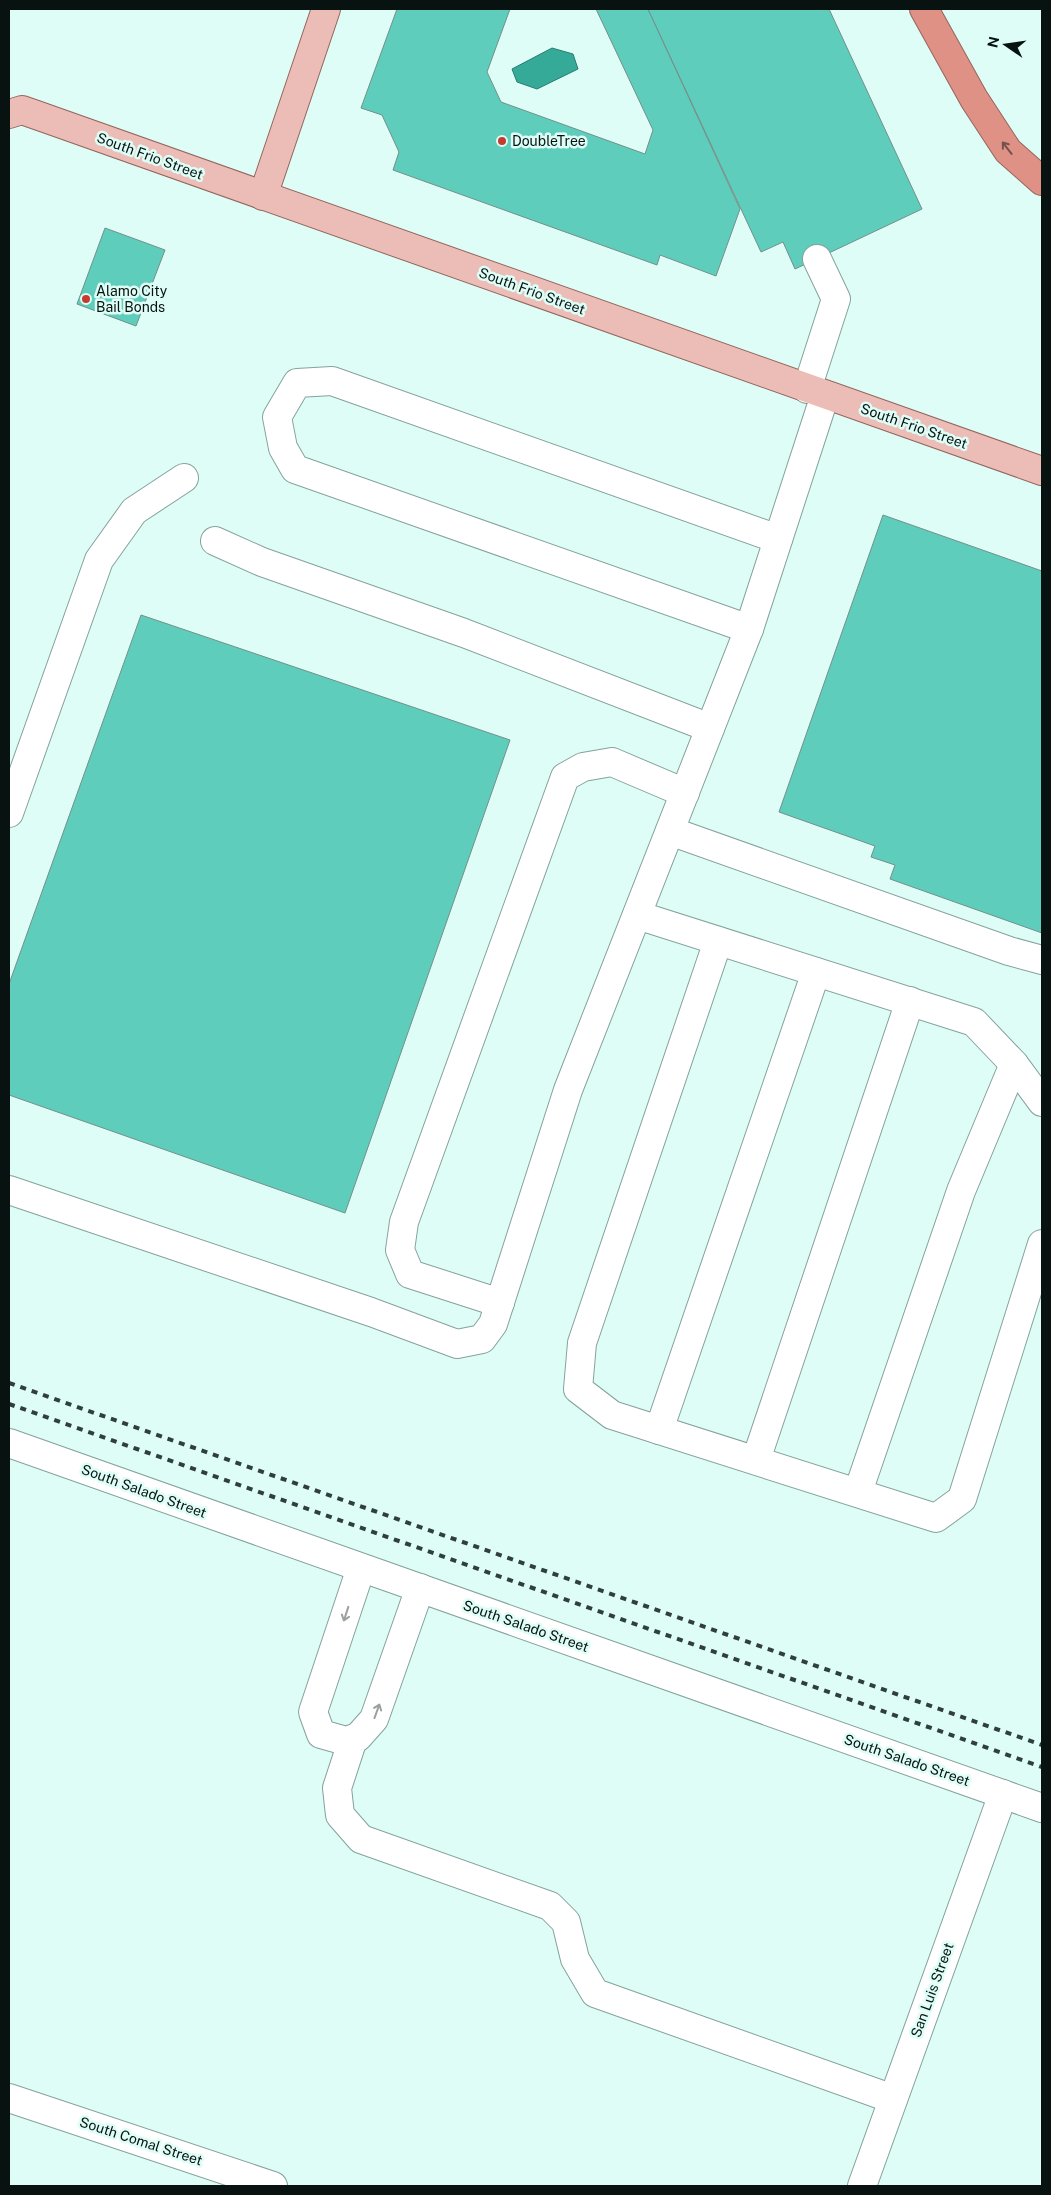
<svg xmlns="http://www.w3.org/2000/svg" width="1051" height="2195" font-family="'Public Sans',sans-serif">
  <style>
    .water { fill: #36aa99; stroke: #287d70 }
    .building { fill: #5fcdbb; stroke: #73908a }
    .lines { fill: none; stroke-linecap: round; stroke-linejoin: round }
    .minor-casing { stroke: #85a29c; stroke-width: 30 }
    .major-casing { stroke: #94655d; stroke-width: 30 }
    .highway-casing { stroke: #94655d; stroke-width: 30 }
    .minor { stroke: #fff; stroke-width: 28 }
    .major { stroke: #ecbdb6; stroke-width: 28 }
    .highway { stroke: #df9186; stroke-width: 28 }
    .rail { stroke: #303f3c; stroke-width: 4; stroke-dasharray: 6 6; stroke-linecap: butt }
    .oneway { stroke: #74524c }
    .oneway2 { stroke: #9ca1a0 }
    .poi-dot { fill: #c73a2e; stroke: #ddfdf6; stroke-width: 2 }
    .labels { text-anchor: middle; stroke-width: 5; stroke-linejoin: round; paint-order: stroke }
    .poi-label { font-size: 14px; fill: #081311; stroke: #ddfdf6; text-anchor: start }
    .street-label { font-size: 14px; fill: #081311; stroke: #ddfdf6 }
  </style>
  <rect width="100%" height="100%" fill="#ddfdf6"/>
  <polygon class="water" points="552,48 573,54 578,69 537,89 517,82 512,69"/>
  <g class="building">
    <polygon points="397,9 510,9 487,72 501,102 645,154 653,130 596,9 648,9 740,209 716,276 660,255 657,265 393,170 399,152 382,115 361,108"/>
    <polygon points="648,9 829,9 922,209 795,269 783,242 761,252"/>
    <polygon points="105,228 165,250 136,326 77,304"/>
    <polygon points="883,515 1042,571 1042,933 890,879 895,865 871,857 875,846 779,812"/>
    <polygon points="141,615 510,740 345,1213 9,1095 9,984"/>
  </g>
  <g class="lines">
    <g class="minor-casing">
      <g id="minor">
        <polyline points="807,389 836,299 817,259"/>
        <polyline points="215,541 262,562 464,633 710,728"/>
        <polyline points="749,629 295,469 283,448 277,417 297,383 332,381 778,539"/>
        <polyline points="9,813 99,560 134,511 184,478"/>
        <polyline points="670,831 1009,951 1042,960"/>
        <polyline points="637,915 974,1022 1014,1064 1042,1102"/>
        <polyline points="718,941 582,1343 578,1389 612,1415 936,1518 962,1499 1042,1244"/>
        <polyline points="9,1190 371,1312 457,1344 482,1339 493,1324 568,1090 749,629 825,395"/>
        <polyline points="500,1303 410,1274 400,1250 404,1222 565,777 583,767 612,762 685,793"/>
        <polyline points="659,1430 816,972"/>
        <polyline points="9,1443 1042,1808"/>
        <polyline points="756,1460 910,1001"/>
        <polyline points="858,1492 961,1191 1014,1064"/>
        <polyline points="361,1568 313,1712 321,1734 346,1741 358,1737 374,1719 420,1588"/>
        <polyline points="353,1739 337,1788 340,1815 361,1839 550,1906 566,1922 575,1959 595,1993 893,2099"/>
        <polyline points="9,2098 273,2186"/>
        <polyline points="862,2186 1003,1794"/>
      </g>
    </g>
    <g class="major-casing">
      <g id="major">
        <polyline points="9,114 22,110 42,117 1042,471"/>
        <polyline points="263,196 326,9"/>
      </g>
    </g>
    <g class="highway-casing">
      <polyline id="highway" points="924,9 974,99 1008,151 1042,181"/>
    </g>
    <use href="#minor" class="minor"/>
    <use href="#major" class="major"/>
    <use href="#highway" class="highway"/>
    <g class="rail">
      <polyline points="9,1383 1042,1745"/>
      <polyline points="9,1404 1042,1767"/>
    </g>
  </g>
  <defs><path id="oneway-shaft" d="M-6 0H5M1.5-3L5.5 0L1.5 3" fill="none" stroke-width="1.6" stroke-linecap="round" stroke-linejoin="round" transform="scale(1.25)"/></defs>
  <use class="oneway" href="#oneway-shaft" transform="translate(1007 148) rotate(-128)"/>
  <g class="oneway2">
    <use href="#oneway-shaft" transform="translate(346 1614) rotate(108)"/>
    <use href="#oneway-shaft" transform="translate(377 1711) rotate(-70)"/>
  </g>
  <g class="poi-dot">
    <circle cx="502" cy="141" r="5"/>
    <circle cx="86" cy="299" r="5"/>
  </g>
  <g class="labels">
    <g class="poi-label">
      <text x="512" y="146">DoubleTree</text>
      <text x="96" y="296">Alamo City<tspan x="96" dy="16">Bail Bonds</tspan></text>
    </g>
    <g class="street-label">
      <text transform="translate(150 156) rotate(20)" y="5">South Frio Street</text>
      <text transform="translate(532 291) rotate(20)" y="5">South Frio Street</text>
      <text transform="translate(914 426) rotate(19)" y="5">South Frio Street</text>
      <text transform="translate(144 1491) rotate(20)" y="5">South Salado Street</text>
      <text transform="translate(526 1626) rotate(19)" y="5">South Salado Street</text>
      <text transform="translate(907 1760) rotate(19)" y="5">South Salado Street</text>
      <text transform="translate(932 1990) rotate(-70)" y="5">San Luis Street</text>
      <text transform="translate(141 2141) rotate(18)" y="5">South Comal Street</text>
    </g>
  </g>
  <rect width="1051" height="2195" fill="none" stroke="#081311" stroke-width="20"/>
  <g transform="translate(1006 45) rotate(283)" stroke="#ddfdf6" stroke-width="4" paint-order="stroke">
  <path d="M0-4L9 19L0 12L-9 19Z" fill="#081311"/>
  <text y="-8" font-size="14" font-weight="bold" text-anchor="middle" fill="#081311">N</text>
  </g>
</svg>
